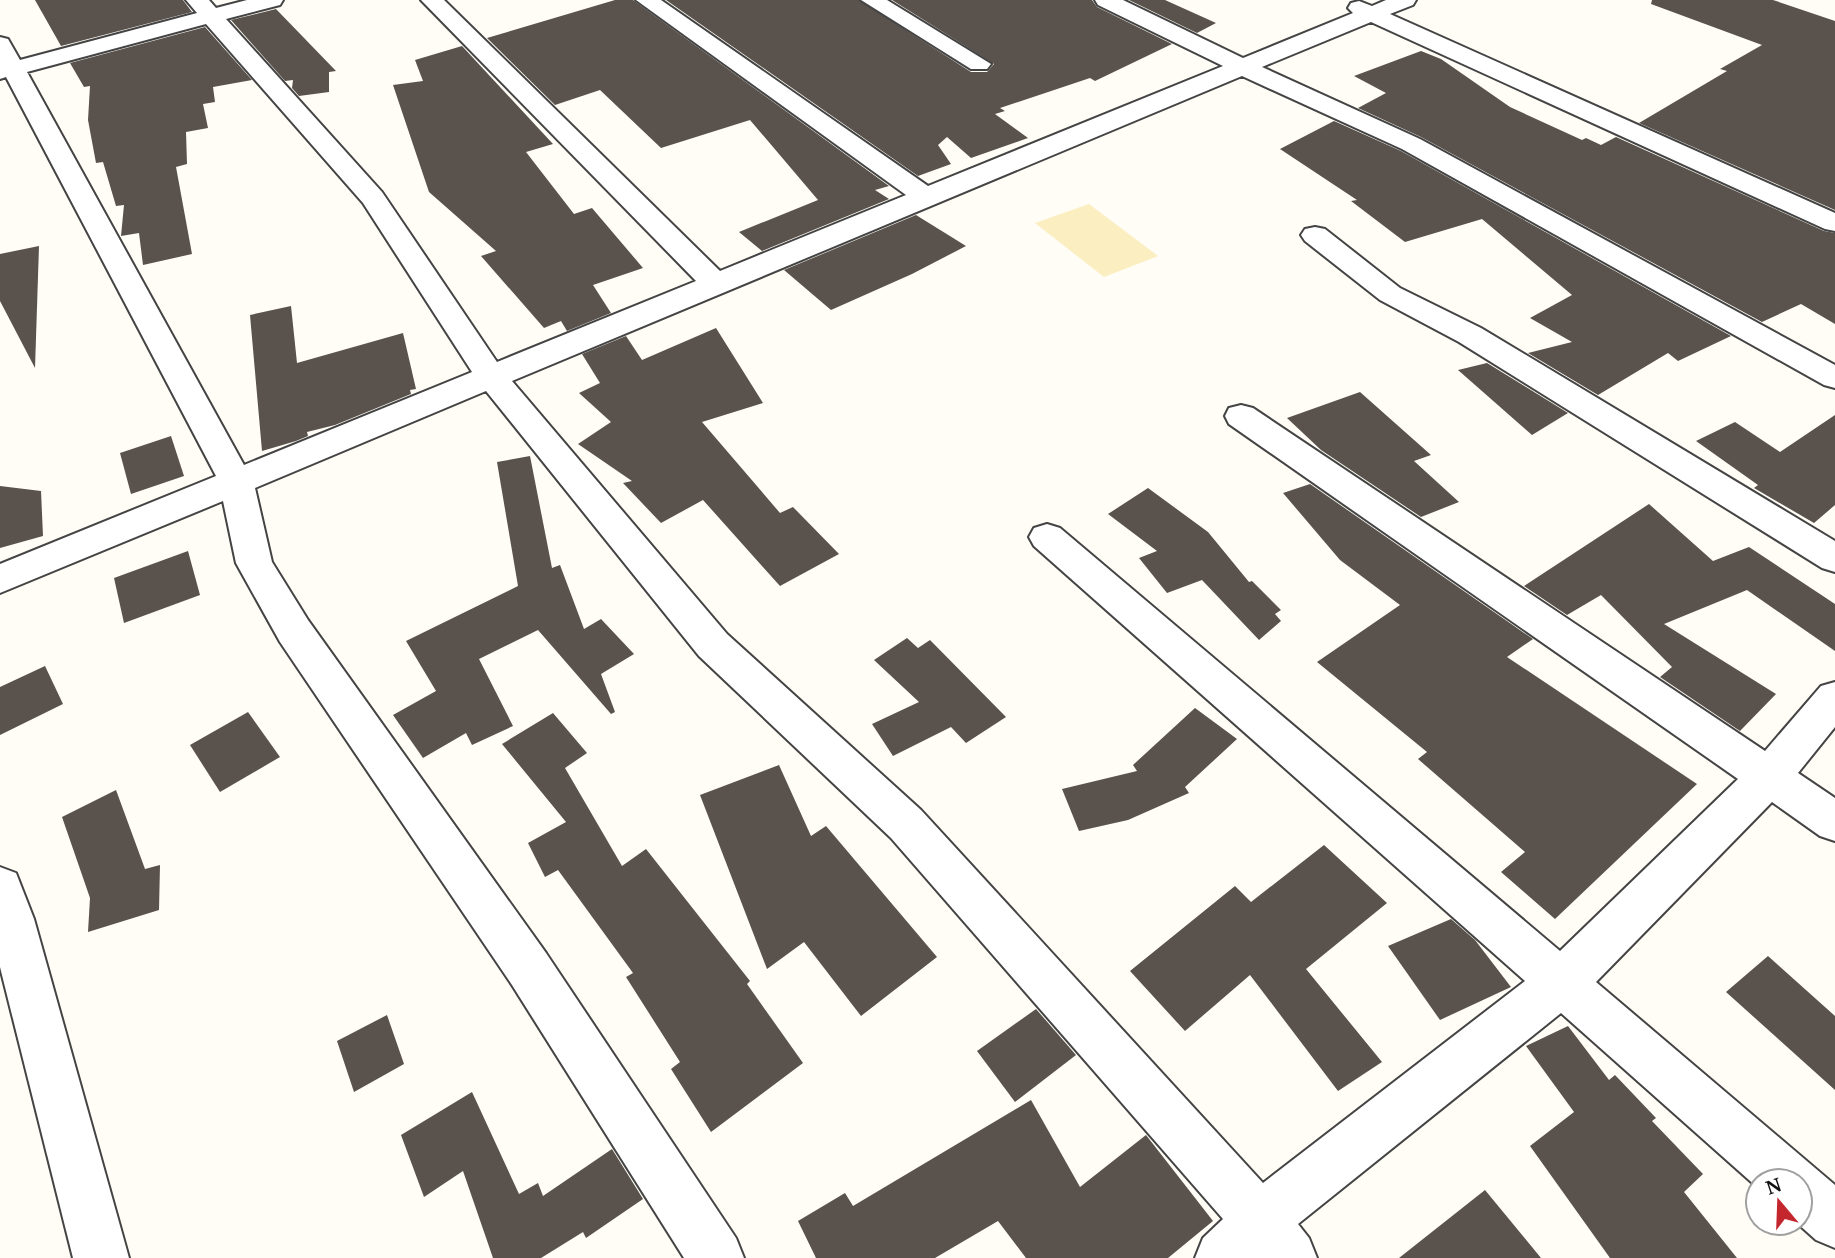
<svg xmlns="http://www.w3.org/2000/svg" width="1835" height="1258" font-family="'Noto Serif',serif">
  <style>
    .sand { fill: #fbeec1 }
    .building { fill: #5a524d }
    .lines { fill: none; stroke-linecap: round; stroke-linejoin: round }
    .minor-casing { stroke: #444; stroke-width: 4 }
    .minor { fill: #fff; fill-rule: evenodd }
  </style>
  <rect width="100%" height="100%" fill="#fffdf5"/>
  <polygon class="sand" points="1089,204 1158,256 1104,277 1035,223"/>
  <g class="building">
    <polygon points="35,0 183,0 192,12 61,46"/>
    <polygon points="615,0 633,0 889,186 875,190 889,199 762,251 739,232 818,200 750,120 661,148 600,90 555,105 487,38"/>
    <polygon points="666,0 859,0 971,72 987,72 994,64 892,0 1092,0 1097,7 1172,44 1095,81 1090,78 1000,108 1005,111 995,114 1028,138 971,158 947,137 938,145 951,164 918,176"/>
    <polygon points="1129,0 1165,0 1216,23 1197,33"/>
    <polygon points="1652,0 1773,0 1835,21 1835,210 1639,123 1727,71 1720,69 1762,45 1651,4"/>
    <polygon points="276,9 336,71 329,72 329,92 299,96 292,88 293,80 285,81 231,20"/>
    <polygon points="205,27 252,80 213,87 215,102 203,104 208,128 186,132 187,164 176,167 192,254 143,265 139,233 121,236 124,205 116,206 103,162 96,163 88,120 90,86 84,87 70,63"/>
    <polygon points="462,46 553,144 526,152 574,214 592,208 643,268 593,285 611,313 567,331 561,321 544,328 481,256 496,251 429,192 393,85 423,81 415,60"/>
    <polygon points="1421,51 1441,59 1510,107 1582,140 1586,138 1601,145 1616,137 1824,231 1835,233 1835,324 1801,304 1762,322 1421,137 1358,108 1386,93 1354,76"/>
    <polygon points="1334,121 1401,151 1731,336 1678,361 1668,353 1598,395 1528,353 1572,342 1530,318 1572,295 1482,219 1405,242 1351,201 1357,200 1280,149"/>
    <polygon points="916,215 966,246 912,274 831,310 784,270"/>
    <polygon points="39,246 35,368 0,301 0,254"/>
    <polygon points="291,306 297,363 403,333 416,389 410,390 411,394 335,425 307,432 308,436 296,441 262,451 250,315"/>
    <polygon points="716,328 763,403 702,422 780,513 793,507 839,554 780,586 703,500 661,523 623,483 632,481 578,444 611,422 579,393 600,383 582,354 626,336 642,360"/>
    <polygon points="1487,363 1568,413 1532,435 1458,370"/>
    <polygon points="1360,392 1431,455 1414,461 1459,502 1421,517 1321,450 1287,418"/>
    <polygon points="1835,415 1835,505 1814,523 1754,488 1758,485 1696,441 1735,422 1780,452"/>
    <polygon points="171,436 184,476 131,494 120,453"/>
    <polygon points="530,456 552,568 560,565 584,629 601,619 634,654 601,674 615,712 611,714 538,630 479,659 513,726 472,745 466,733 423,758 393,715 436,691 406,641 518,586 497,462"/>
    <polygon points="1310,484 1533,639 1507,657 1697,784 1555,919 1501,872 1525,852 1418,759 1427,752 1317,662 1400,605 1340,560 1283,493"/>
    <polygon points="0,486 41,491 43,536 0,548"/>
    <polygon points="1148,488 1208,532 1249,582 1252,581 1281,610 1275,614 1281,621 1259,640 1202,580 1167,593 1139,558 1157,551 1108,514"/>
    <polygon points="1649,504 1713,561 1749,547 1835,604 1835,651 1747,590 1664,624 1776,694 1740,731 1660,677 1672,667 1601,595 1567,615 1524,586"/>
    <polygon points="188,551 200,595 124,623 114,578"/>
    <polygon points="907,638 918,648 930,640 1006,717 966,743 951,727 893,756 872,724 919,702 874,660"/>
    <polygon points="45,666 63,704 0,735 0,687"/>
    <polygon points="1195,708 1237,739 1185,787 1189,793 1128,820 1079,831 1062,789 1137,771 1133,765"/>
    <polygon points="248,712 280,757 220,792 190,745"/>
    <polygon points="553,713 587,753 565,768 622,866 646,849 750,981 747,984 803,1063 711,1132 671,1069 680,1062 626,977 633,973 558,870 545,877 528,843 566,822 502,744"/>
    <polygon points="779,765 811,836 826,826 937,957 861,1016 804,942 767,969 700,795"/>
    <polygon points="116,790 145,869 160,865 159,910 88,932 90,898 62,817"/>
    <polygon points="1324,845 1387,903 1306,969 1382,1062 1338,1091 1250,975 1185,1031 1130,971 1235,886 1251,902"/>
    <polygon points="1451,919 1475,940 1511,987 1440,1020 1388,946"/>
    <polygon points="1768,956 1835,1016 1835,1090 1726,992"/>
    <polygon points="1036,1009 1076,1055 1015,1102 977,1051"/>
    <polygon points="387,1015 404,1064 354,1092 337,1041"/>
    <polygon points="1568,1026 1609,1080 1615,1075 1656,1118 1652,1121 1703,1174 1684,1192 1737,1258 1610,1258 1530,1146 1574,1112 1526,1046"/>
    <polygon points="472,1092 519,1194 538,1183 543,1196 612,1149 643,1199 586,1238 583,1232 541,1258 493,1258 463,1171 424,1197 401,1135"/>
    <polygon points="1031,1100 1080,1187 1146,1135 1213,1221 1168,1258 1026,1258 998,1221 935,1258 816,1258 798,1221 845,1193 853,1206"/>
    <polygon points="1485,1190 1541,1258 1399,1258"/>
  </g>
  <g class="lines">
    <g class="minor-casing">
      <g id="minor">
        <path d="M186,0H209L216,8L247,0H283L280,5L226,19L382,192L497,362L696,281L421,0H444L720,271L906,195L636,0H661L928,186L1223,66L1098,5L1095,0H1123L1243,58L1353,13L1348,8L1351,3L1359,1L1372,6L1386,0H1416L1413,5L1390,14L1835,213V231L1825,229L1371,22L1262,67L1420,139L1835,365V388L1824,385L1402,149L1242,76L512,381L727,634L921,810L1263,1183L1525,981L1034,546L1029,537L1034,528L1047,524L1060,528L1560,951L1738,779L1229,424L1225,416L1229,408L1241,405L1253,408L1765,751L1821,686L1835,682V727L1798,773L1835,798V841L1820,836L1772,802L1596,982L1835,1185V1248L1816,1240L1797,1223H1800V1181H1758V1188L1561,1013L1298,1224L1309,1238L1317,1258H1195L1203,1238L1223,1219L891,838L699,656L486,391L255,488L272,562L308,620L546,953L736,1238L744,1258H684L512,985L280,642L236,563L223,501L0,593V564L216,476L6,77L0,79V37L8,39L20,60L197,13ZM206,24L363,203L472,372L244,465L27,72Z"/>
        <polygon points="861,0 887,0 991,64 987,69 971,69"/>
        <polygon points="1315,227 1325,229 1400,288 1481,328 1835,541 1835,572 1822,568 1459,342 1380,300 1305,241 1301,235 1305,229"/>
        <polygon points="0,867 16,873 34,919 129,1258 73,1258 0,967"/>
      </g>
    </g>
    <use href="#minor" class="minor"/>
  </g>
  <g transform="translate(1779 1202) rotate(341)"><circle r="33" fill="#ffffff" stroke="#a0a0a0" stroke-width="2"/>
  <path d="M0-5L12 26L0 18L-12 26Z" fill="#c4262e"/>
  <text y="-10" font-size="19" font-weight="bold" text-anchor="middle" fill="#111111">N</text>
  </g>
</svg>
